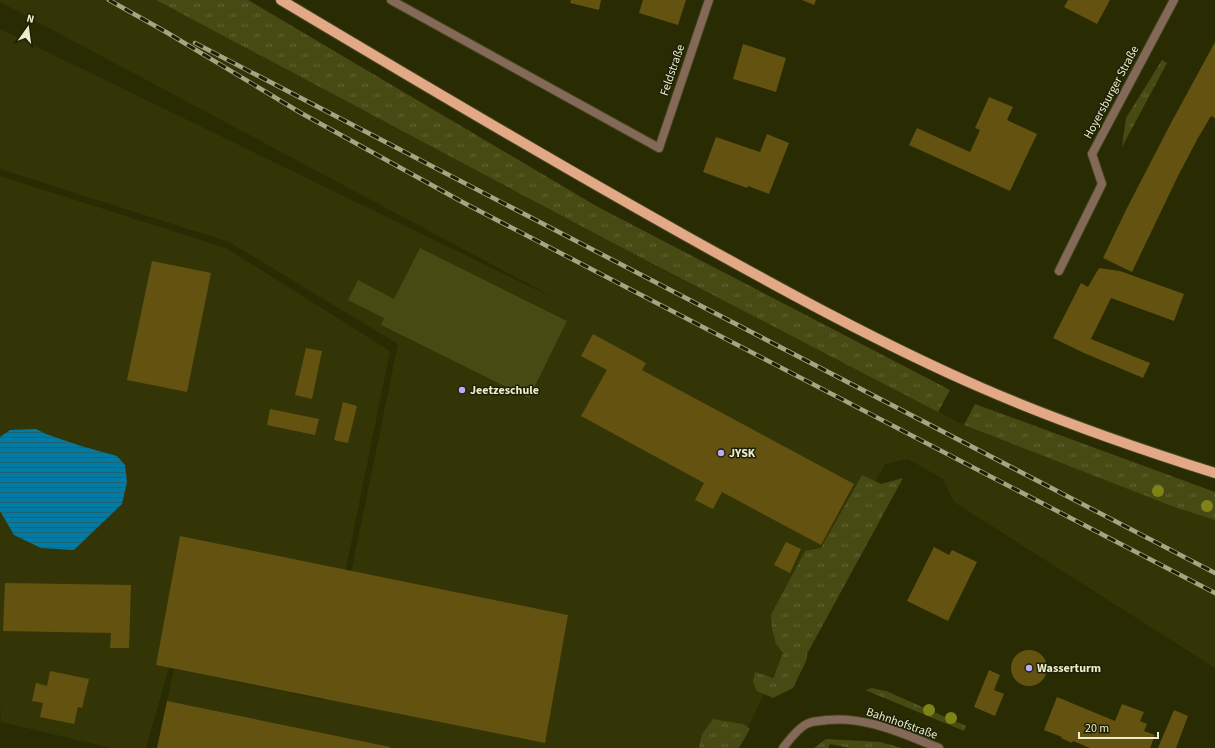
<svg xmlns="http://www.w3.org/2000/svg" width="1215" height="748" font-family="'Source Sans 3',sans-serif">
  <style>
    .built { fill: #343506 }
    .grass { fill: url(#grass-tufts) }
    .park { fill: #484a14 }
    .water { fill: url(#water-rules) }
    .building { fill: #645211 }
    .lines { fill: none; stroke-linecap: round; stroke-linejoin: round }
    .lane-casing { stroke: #44461e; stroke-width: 10 }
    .street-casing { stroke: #44461e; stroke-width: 10 }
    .primary-casing { stroke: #44461e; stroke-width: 12 }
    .lane { stroke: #856958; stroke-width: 8 }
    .street { stroke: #856958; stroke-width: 8 }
    .primary { stroke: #e3a986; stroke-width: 10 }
    .rail-casing { stroke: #a3a680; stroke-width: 4.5 }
    .rail { stroke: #1f2009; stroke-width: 3; stroke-dasharray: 9; stroke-linecap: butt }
    .tree { fill: #7e8217 }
    .poi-dot { fill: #b8abf7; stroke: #1f2009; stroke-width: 1.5 }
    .labels { text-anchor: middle; stroke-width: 3; stroke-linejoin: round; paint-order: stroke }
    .street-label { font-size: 12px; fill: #eaeec9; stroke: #1f2009 }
    .poi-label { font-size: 12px; font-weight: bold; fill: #eaeec9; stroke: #1f2009; text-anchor: start }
  </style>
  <defs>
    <pattern id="grass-tufts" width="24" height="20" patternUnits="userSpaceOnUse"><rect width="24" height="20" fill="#484a14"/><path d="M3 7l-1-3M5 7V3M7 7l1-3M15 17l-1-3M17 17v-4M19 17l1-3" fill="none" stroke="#636435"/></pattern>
    <pattern id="water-rules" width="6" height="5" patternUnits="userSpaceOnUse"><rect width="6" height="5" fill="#017aa4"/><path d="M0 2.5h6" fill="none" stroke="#206375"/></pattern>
  </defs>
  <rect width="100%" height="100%" fill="#292b02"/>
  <g class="built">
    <polygon points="0,0 156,0 613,243 964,425 1174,507 1215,520 1215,668 954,502 943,479 908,459 885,464 794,632 738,748 157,748 174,669 325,700 398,344 229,242 0,169 0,29 564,303 0,2"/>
    <polygon points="0,176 226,248 390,351 321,691 171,660 146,748 111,748 1,722 0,704"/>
  </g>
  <g class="grass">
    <polygon points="156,0 248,0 598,207 950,390 938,412 613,243"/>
    <polygon points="1162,60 1167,63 1122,147 1126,118"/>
    <polygon points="975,404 1215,492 1215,520 1174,507 964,425"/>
    <polygon points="862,475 881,484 903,478 807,654 807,659 793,688 773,698 757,691 753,682 755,672 773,678 783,653 776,644 772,629 771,615 805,551 821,548"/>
    <polygon points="872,688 886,691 966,726 964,731 865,690"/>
    <polygon points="713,719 743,724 750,729 739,748 699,748 702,734"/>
    <polygon points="826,739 880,742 902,748 849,748 830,744 828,748 814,748"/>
  </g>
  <polygon class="park" points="420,248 567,321 529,398 381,325 384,318 348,300 358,280 394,299"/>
  <polygon class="water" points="36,429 46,434 81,446 117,456 125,465 127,482 122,504 74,550 41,548 14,535 0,511 0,437 10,430"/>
  <g class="building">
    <polygon points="571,0 601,0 599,10 570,3"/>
    <polygon points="643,0 686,0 678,25 639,13"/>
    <polygon points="802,0 816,0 814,5"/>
    <polygon points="1068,0 1110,0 1097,24 1064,7"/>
    <polygon points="1215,42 1215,118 1211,116 1198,138 1178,176 1132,272 1103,258 1126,210 1171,123"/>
    <polygon points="743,44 786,58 776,92 733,79"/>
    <polygon points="989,97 1013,107 1007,120 1037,134 1010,191 909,145 917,128 970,152 980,130 975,128"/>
    <polygon points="767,134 789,143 769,194 748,186 747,188 703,172 716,137 760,152"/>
    <polygon points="152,261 211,273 187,392 127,380"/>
    <polygon points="1099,268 1120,271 1184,294 1174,321 1111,298 1091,339 1150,363 1143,378 1084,353 1053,338 1081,283 1088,287"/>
    <polygon points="593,334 646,363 642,370 854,484 821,545 722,492 713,509 695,500 704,483 581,416 607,370 581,356"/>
    <polygon points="306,348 322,351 312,399 295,395"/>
    <polygon points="343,402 357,406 348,443 334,440"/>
    <polygon points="270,409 319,419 315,435 267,425"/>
    <polygon points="180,536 568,615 545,743 156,665"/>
    <polygon points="786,542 801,549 790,573 774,565"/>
    <polygon points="934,547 949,555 952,550 977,562 948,621 907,601"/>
    <polygon points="5,583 131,585 129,648 110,648 111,633 3,631"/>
    <circle cx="1029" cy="668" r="18"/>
    <polygon points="989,670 1000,675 994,690 1004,694 995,716 974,707"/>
    <polygon points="50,671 89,679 82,708 78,707 74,724 40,717 43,703 32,701 36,683 47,686"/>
    <polygon points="1057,697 1115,721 1122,704 1144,712 1140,721 1147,724 1144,731 1155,735 1150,748 1090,748 1073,741 1072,743 1061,738 1062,737 1044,730"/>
    <polygon points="167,701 390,747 390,748 157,748"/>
    <polygon points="1174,710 1188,716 1176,748 1158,748"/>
  </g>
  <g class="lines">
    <g class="lane-casing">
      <g id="lane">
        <polyline points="391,0 659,148"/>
        <polyline points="1059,271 1102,184 1092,154"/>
      </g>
    </g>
    <g class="street-casing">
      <g id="street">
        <polyline points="659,148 709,0"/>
        <polyline points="1092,154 1174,0"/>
        <path d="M783,748C789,740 800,726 809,723C814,721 822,721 827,720C867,716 903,734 939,748"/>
      </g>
    </g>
    <g class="primary-casing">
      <path id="primary" d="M281,0C415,80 550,160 686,236C783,290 881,344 982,388C1058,421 1136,448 1215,473"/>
    </g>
    <use href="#lane" class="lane"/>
    <use href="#street" class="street"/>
    <use href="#primary" class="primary"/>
    <g class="rail-casing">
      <g id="rail">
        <polyline points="109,0 166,32 301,113 466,204 1215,593"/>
        <polyline points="195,43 1215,573"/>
      </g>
    </g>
    <use href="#rail" class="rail"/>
  </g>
  <g class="tree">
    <circle cx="1158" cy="491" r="6"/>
    <circle cx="1207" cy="506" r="6"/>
    <circle cx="929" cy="710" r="6"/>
    <circle cx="951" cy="718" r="6"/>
  </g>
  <g class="poi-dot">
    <circle cx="462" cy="390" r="4"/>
    <circle cx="721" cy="453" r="4"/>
    <circle cx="1029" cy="668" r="4"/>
  </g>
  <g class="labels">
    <g class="street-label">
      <text transform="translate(672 70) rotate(-71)" y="4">Feldstraße</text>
      <text transform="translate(1111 92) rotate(-62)" y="4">Hoyersburger Straße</text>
      <text transform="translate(902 723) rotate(19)" y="4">Bahnhofstraße</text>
    </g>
    <g class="poi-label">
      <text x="470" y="394">Jeetzeschule</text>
      <text x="729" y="457">JYSK</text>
      <text x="1037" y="672">Wasserturm</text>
    </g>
  </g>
  <g transform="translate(28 28) rotate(14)" stroke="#1f2009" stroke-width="3" paint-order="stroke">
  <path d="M0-3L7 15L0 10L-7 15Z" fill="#eaeec9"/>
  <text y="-6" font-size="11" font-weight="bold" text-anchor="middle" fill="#eaeec9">N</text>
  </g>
  <path d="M1079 732v6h79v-6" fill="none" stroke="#eaeec9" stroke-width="2"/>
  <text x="1085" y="732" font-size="12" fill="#eaeec9" stroke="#1f2009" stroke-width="3" paint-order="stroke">20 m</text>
</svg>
